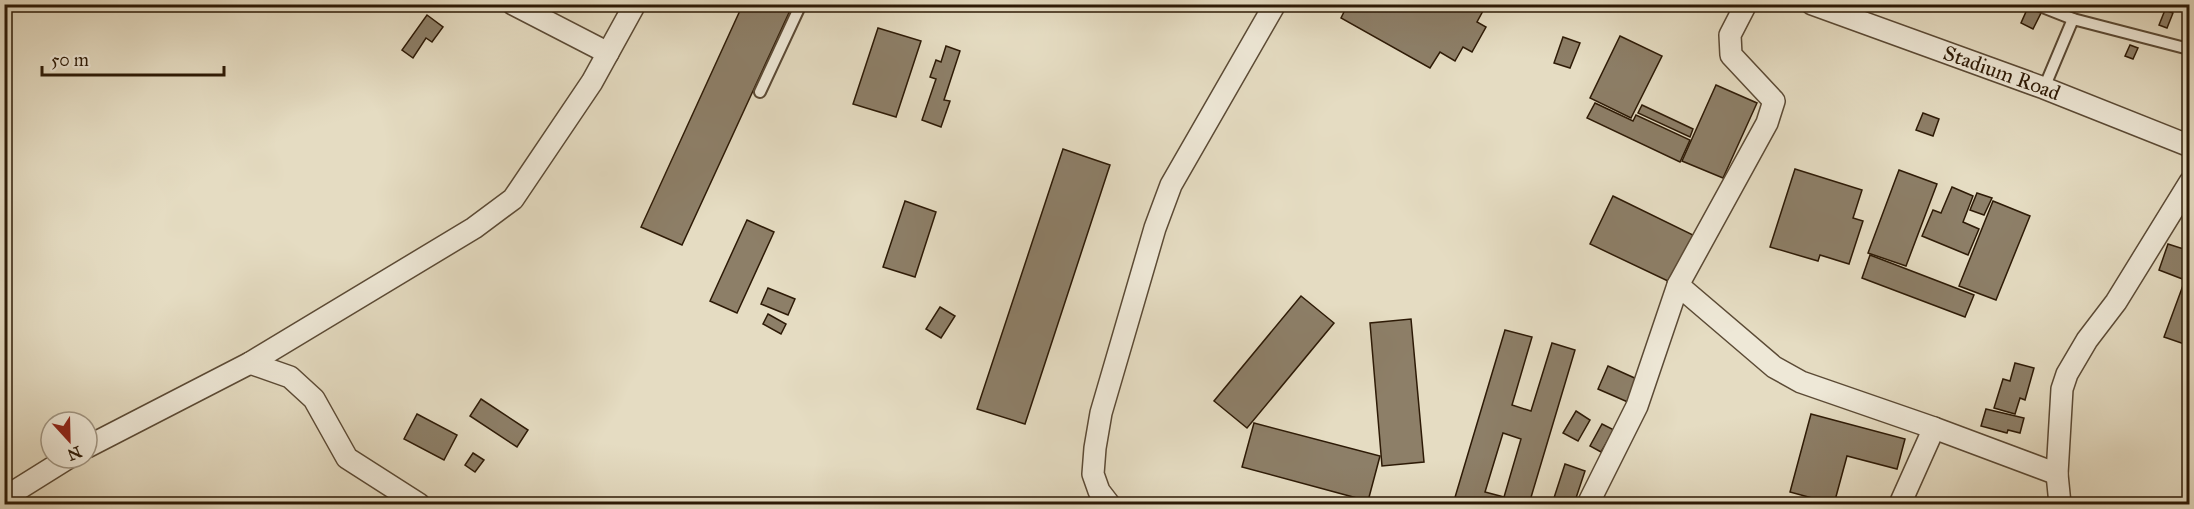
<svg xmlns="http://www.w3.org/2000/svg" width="2194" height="509" font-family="'IM FELL Great Primer',serif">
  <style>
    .building { fill: #8d7f68; stroke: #2d1a06; stroke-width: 1.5; fill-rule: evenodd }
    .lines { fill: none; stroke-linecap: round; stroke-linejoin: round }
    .service-casing { stroke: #5b4a35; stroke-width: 14 }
    .minor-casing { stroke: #5b4a35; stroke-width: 24 }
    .service { stroke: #eee8d7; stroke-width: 10 }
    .minor { stroke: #eee8d7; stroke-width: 21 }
    .labels { text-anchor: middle; stroke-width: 5; stroke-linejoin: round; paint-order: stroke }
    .street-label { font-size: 21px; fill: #2d1a06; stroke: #eee8d7 }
  </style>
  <rect width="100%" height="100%" fill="#e5dcc2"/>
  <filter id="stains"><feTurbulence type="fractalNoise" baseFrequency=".00333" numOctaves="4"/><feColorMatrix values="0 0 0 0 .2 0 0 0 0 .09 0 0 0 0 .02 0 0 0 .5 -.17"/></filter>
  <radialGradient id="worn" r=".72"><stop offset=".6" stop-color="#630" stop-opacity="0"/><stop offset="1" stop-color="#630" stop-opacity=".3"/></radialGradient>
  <g class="building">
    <polygon points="743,4 793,4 682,245 641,227"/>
    <polygon points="1348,4 1477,4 1484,9 1477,22 1486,27 1472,52 1463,47 1455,61 1440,52 1430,68 1341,18"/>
    <polygon points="2029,5 2042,11 2033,29 2021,23"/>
    <polygon points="2165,10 2173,13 2167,28 2159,25"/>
    <polygon points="427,15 443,27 432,42 426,38 413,58 402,50"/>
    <polygon points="878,28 921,41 896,117 853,104"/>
    <polygon points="1620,36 1662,56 1631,118 1590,98"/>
    <polygon points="1563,37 1580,43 1570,68 1554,63"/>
    <polygon points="2130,45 2138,48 2133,59 2125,56"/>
    <polygon points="946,46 960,51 944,100 950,101 941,127 922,120 936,79 930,77 936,60 941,62"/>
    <polygon points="1716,85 1757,103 1723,178 1682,161"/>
    <polygon points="1595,103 1633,121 1636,115 1690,140 1680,162 1587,118"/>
    <polygon points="1642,105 1693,129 1690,137 1638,113"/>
    <polygon points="1923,113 1939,119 1933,136 1916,130"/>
    <polygon points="1063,149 1110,165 1025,424 977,409"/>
    <polygon points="1795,169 1862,190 1853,218 1863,221 1849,264 1820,255 1818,261 1770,247"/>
    <polygon points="1899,170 1937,184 1906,266 1868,253"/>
    <polygon points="1952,187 1973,196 1963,222 1979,229 1968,255 1922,236 1933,210 1941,213"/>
    <polygon points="1977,193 1992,198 1984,215 1970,210"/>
    <polygon points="1613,196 1693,235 1670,282 1590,244"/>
    <polygon points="905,201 936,212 915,277 883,267"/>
    <polygon points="1993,201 2030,216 1996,300 1959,286"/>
    <polygon points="747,220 774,232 737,313 710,301"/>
    <polygon points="2168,244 2190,251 2190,346 2164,337 2185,280 2159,270"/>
    <polygon points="1870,255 1974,295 1965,317 1862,278"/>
    <polygon points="768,288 795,299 788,315 761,304"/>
    <polygon points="1301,296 1334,323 1247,428 1214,401"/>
    <polygon points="940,307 955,316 941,338 926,329"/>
    <polygon points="768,314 786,324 781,334 763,324"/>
    <polygon points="1411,319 1424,462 1382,466 1370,323"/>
    <path d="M1505,330L1532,337L1512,405L1531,411L1552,343L1575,350L1529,504H1453ZM1503,433L1521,439L1504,497L1485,492Z"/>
    <polygon points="2015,363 2034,368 2025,400 2020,398 2015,414 1994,408 2003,379 2010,381"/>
    <polygon points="1608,366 1639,380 1630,403 1598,389"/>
    <polygon points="481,399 528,430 517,447 470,416"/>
    <polygon points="1986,409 2024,418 2020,433 2008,430 2007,433 1981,426"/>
    <polygon points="1576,411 1590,420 1578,441 1563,433"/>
    <polygon points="417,414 457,435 444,460 404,439"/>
    <polygon points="1811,414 1905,439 1897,469 1847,456 1834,504 1790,492"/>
    <polygon points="1254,423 1380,456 1368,501 1242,467"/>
    <polygon points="1602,424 1614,430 1601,452 1590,446"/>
    <polygon points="473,453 484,460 475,472 465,465"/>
    <polygon points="1565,464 1585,471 1574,504 1552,504"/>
  </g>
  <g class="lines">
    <g class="service-casing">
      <g id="service">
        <polyline points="2035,4 2073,19"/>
        <polyline points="2044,88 2073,19 2185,48"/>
        <polyline points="760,92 801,4"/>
      </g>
    </g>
    <g class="minor-casing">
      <g id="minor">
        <polyline points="513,4 608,53"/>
        <path id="s1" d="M1812,4L2044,88L2190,146"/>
        <polyline points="1678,285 1774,367 1801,382 1934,428 2057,474"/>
        <polyline points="250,363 290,377 314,399 347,458 419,504"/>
        <polyline points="87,447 250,363 474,228 513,199 592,82 635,4"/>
        <polyline points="4,498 68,458"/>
        <polyline points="1109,504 1099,491 1093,474 1095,448 1101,413 1155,228 1171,185 1275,4"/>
        <polyline points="1588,504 1637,406 1678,285 1767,123 1774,101 1731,55 1730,35 1746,4"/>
        <polyline points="1900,504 1934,428"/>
        <polyline points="2060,504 2057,474 2062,389 2067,374 2087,340 2116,302 2190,182"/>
      </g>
    </g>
    <use href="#service" class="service"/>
    <use href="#minor" class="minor"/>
  </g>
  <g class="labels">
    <g class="street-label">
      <text dy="7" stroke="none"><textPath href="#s1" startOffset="202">Stadium Road</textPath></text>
    </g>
  </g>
  <rect width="2194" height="509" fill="none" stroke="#e5dcc2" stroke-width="24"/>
  <rect x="6" y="6" width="2182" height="497" fill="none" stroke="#2d1a06" stroke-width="3"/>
  <rect x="12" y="12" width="2170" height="485" fill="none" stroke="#2d1a06" stroke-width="1.5"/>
  <g transform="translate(69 440) rotate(158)"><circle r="28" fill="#eee8d7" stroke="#a19683" stroke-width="1.5"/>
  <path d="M0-4.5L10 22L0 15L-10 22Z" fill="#8f2418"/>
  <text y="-9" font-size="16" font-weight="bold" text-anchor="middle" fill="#2d1a06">N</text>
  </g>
  <path d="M42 66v9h182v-9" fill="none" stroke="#2d1a06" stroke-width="3"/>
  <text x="51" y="66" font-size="18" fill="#2d1a06" stroke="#eee8d7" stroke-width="4.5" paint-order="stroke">50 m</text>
  <rect width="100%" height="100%" filter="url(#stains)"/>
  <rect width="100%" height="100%" fill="url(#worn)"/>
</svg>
